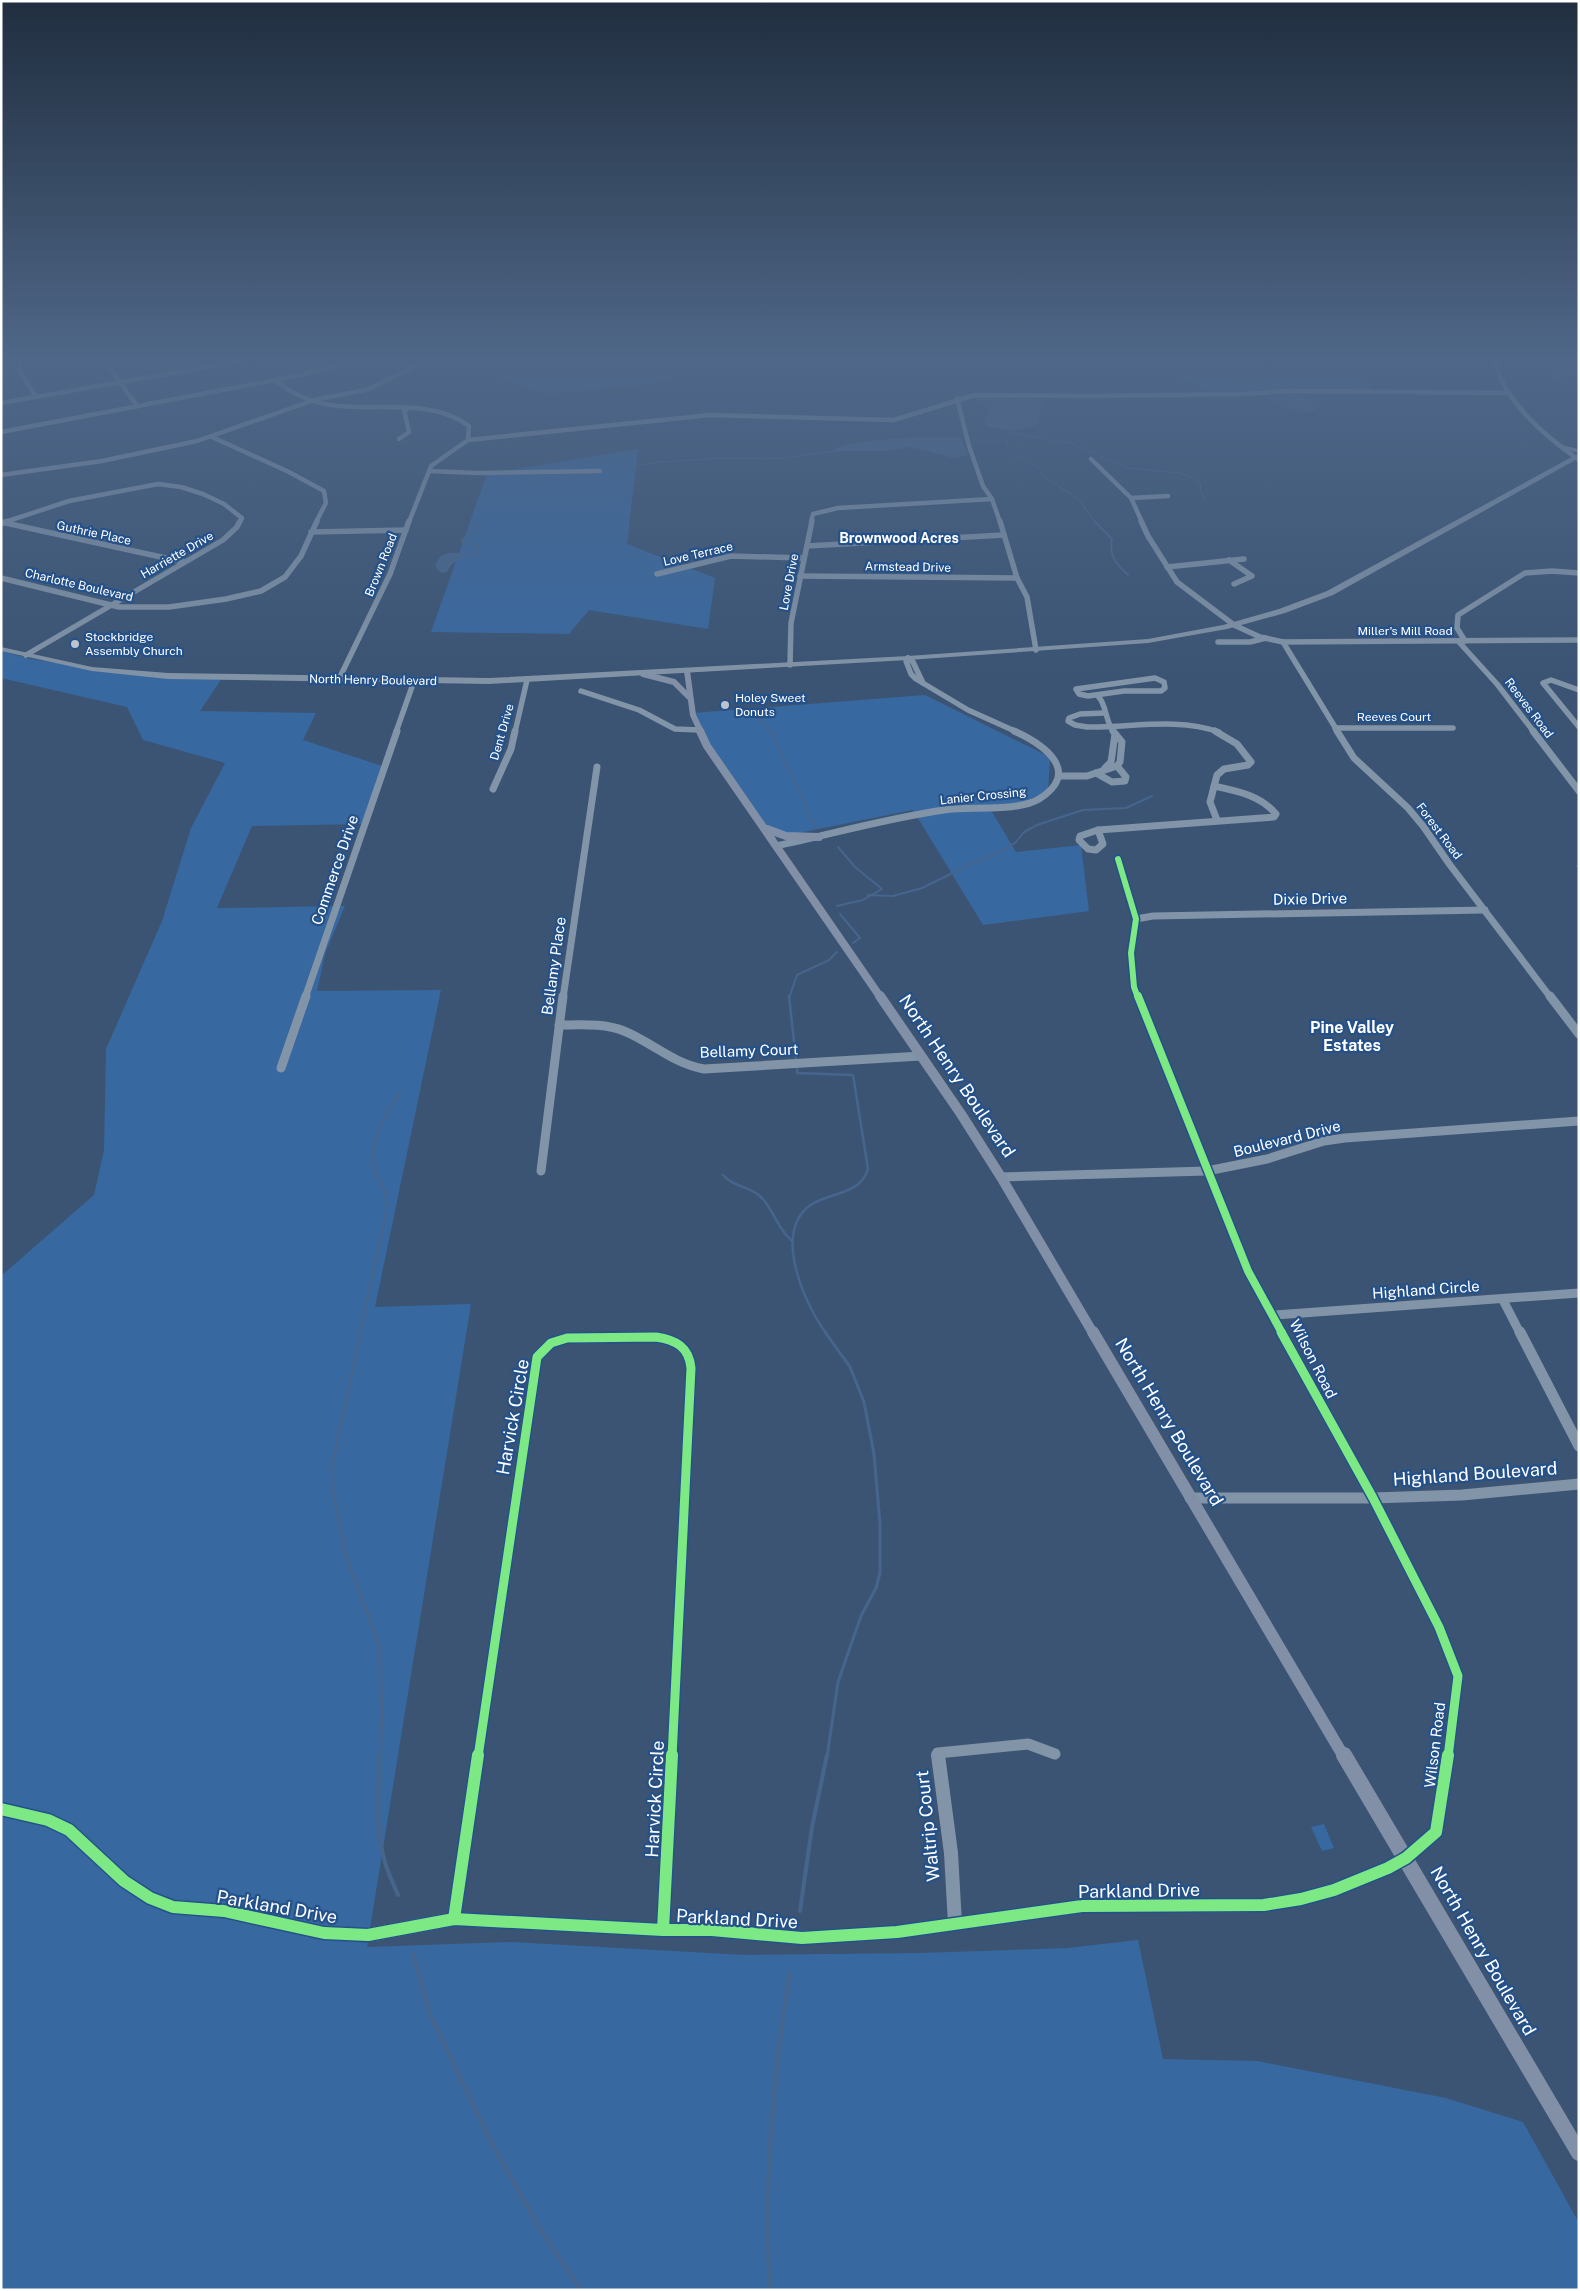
<svg xmlns="http://www.w3.org/2000/svg" width="1580" height="2291" font-family="'Public Sans',sans-serif">
  <style>
    .green { fill: #3868a0 }
    .water { fill: #46658d }
    .lines { fill: none; stroke-linecap: round; stroke-linejoin: round }
    .stream-far4 { stroke: #46658d; stroke-width: 1 }
    .stream-far3 { stroke: #46658d; stroke-width: 2 }
    .stream-far2 { stroke: #46658d; stroke-width: 2.5 }
    .stream-far1 { stroke: #46658d; stroke-width: 3 }
    .stream { stroke: #46658d; stroke-width: 4 }
    .minor-far5 { stroke: #8294a7; stroke-width: 4.5 }
    .minor-far4 { stroke: #8294a7; stroke-width: 5.5 }
    .minor-far3 { stroke: #8294a7; stroke-width: 7 }
    .minor-far2 { stroke: #8294a7; stroke-width: 9 }
    .minor-far1 { stroke: #8294a7; stroke-width: 11 }
    .minor { stroke: #8294a7; stroke-width: 14 }
    .major-far4 { stroke: #8190a6; stroke-width: 6 }
    .major-far3 { stroke: #8190a6; stroke-width: 8 }
    .major-far2 { stroke: #8190a6; stroke-width: 10 }
    .major-far1 { stroke: #8190a6; stroke-width: 12 }
    .major { stroke: #8190a6; stroke-width: 16 }
    .highway { fill: #8293a6; fill-rule: evenodd }
    .cycleway-far3-casing { stroke: #24518a; stroke-width: 9 }
    .cycleway-far2-casing { stroke: #24518a; stroke-width: 11 }
    .cycleway-far1-casing { stroke: #24518a; stroke-width: 12 }
    .cycleway-casing { stroke: #24518a; stroke-width: 15 }
    .cycleway-far3 { stroke: #7ce984; stroke-width: 6 }
    .cycleway-far2 { stroke: #7ce984; stroke-width: 8 }
    .cycleway-far1 { stroke: #7ce984; stroke-width: 9 }
    .cycleway { stroke: #7ce984; stroke-width: 12 }
    .poi-dot { fill: #bac3ce; stroke: #24518a; stroke-width: 2 }
    .labels { text-anchor: middle; stroke-width: 4.5; stroke-linejoin: round; paint-order: stroke }
    .far-street-label { font-size: 12px; fill: #fff; stroke: #24518a }
    .far-poi-label { font-size: 12px; fill: #fff; stroke: #24518a; text-anchor: start }
    .far-neighbourhood-label { font-size: 14px; font-weight: bold; fill: #fff; stroke: #24518a }
    .street-label { font-size: 15px; fill: #fff; stroke: #24518a }
    .neighbourhood-label { font-size: 16px; font-weight: bold; fill: #fff; stroke: #24518a }
    .near-street-label { font-size: 18px; fill: #fff; stroke: #24518a }
  </style>
  <rect width="100%" height="100%" fill="#3b5473"/>
  <g class="green">
    <polygon points="437,355 733,355 650,385 544,394"/>
    <path d="M941,355H1015V358C1000,369 958,361 941,355Z"/>
    <polygon points="1171,355 1436,355 1439,369 1355,370 1376,392 1213,394 1157,367"/>
    <polygon points="638,449 627,544 715,578 708,629 589,610 569,634 431,632 487,474"/>
    <polygon points="1,651 31,659 121,673 222,678 200,711 316,713 303,740 385,767 363,824 252,826 217,908 345,906 325,954 317,991 441,990 375,1307 471,1304 367,1947 512,1942 745,1955 921,1953 1068,1948 1138,1940 1163,2059 1257,2061 1446,2098 1523,2122 1579,2223 1579,2290 1,2290 1,1276 94,1195 104,1150 106,1049 162,921 191,828 225,763 143,740 127,707 1,678"/>
    <polygon points="925,695 1050,757 1048,793 992,812 1016,852 1081,845 1089,911 983,925 913,810 769,839 715,759 693,713"/>
    <polygon points="1324,1824 1334,1848 1322,1851 1311,1827"/>
  </g>
  <g class="water">
    <path d="M1560,360L1579,365V376C1555,375 1559,388 1536,366Z"/>
    <path d="M1295,394L1319,402L1323,406C1318,408 1313,412 1309,412C1294,413 1274,405 1264,396Z"/>
    <path d="M973,396L1047,398L1043,404L1037,424C1021,432 1002,432 985,425L984,422L990,408L977,402Z"/>
    <polygon points="916,437 961,437 968,455 954,458 910,447 885,451 833,451 835,448 866,441"/>
    <polygon points="448,553 463,553 465,556 451,565 447,572 442,573 437,569 435,565 441,556"/>
  </g>
  <g class="lines">
    <g class="stream-far4">
      <polyline points="1199,355 1226,373 1267,388 1279,395"/>
      <polyline points="1537,355 1553,361"/>
      <polyline points="1011,395 1017,386 1043,366 1046,362 1045,355"/>
      <polyline points="1010,430 1013,433 1070,443 1128,468 1180,473 1195,479 1201,484 1200,489 1205,501"/>
      <polyline points="964,440 1005,440 1013,433"/>
      <polyline points="1005,440 1007,441 1007,449 1014,456 1039,468 1044,476 1079,500 1095,522"/>
      <polyline points="601,472 660,462 722,458 784,458 835,451"/>
      <polyline points="480,522 493,510 499,496 504,491 545,481 595,473"/>
    </g>
    <g class="stream-far3">
      <path d="M1094,521L1112,539C1109,556 1116,564 1128,575"/>
      <polyline points="465,555 479,551 479,545 463,543 462,540 482,521"/>
      <polyline points="734,712 754,715 770,729 816,828"/>
      <polyline points="1577,866 1579,867"/>
      <polyline points="868,895 893,896 922,888 973,863 997,854 1016,842 1024,832 1037,825 1083,810 1126,808 1152,796"/>
      <polyline points="837,906 863,900 882,889 855,867 838,847"/>
      <polyline points="840,914 860,938 853,943"/>
      <polyline points="789,998 797,975 829,960 837,952"/>
    </g>
    <g class="stream-far2">
      <polyline points="789,996 796,1059"/>
      <path d="M797,1068V1073L853,1075L868,1169C860,1196 828,1192 809,1206C773,1234 805,1305 826,1333"/>
      <path d="M723,1175C733,1187 749,1186 760,1196C774,1209 777,1229 792,1241"/>
      <path d="M360,1333L387,1208C388,1194 380,1184 376,1171C366,1141 386,1116 400,1092"/>
    </g>
    <g class="stream-far1">
      <polyline points="361,1332 332,1465 333,1492 346,1556 379,1645 382,1712 380,1757"/>
      <polyline points="825,1332 850,1367 864,1402 874,1454 880,1524 880,1573 876,1588 861,1616 838,1682 827,1757"/>
    </g>
    <g class="stream">
      <path d="M380,1755C379,1790 375,1825 384,1859C387,1871 393,1883 398,1895"/>
      <polyline points="800,1911 812,1827 827,1755"/>
      <polyline points="413,1954 430,2014 491,2142 537,2224 581,2290"/>
      <path d="M770,2290C763,2189 773,2073 790,1973"/>
    </g>
    <g class="minor-far5">
      <polyline points="29,355 21,361 19,370 36,397"/>
      <polyline points="108,355 105,361 137,406"/>
      <path d="M1492,355C1496,366 1500,377 1505,387C1523,417 1551,440 1579,460"/>
      <path d="M274,380C290,392 310,402 330,405C375,412 431,397 469,426L468,440L431,466L409,522"/>
      <polyline points="957,398 969,446 983,486 992,499 1000,522"/>
      <polyline points="1,403 219,365 259,355"/>
      <polyline points="1,432 296,376 331,367 353,355"/>
      <polyline points="212,437 289,472 324,491 326,503 316,522"/>
      <polyline points="399,439 409,432 404,410 407,409"/>
      <polyline points="468,440 710,415 894,420 975,395 1086,396 1243,394 1292,391 1509,393"/>
      <polyline points="1091,459 1131,498 1142,522"/>
      <polyline points="429,471 478,473 600,471"/>
      <polyline points="1,475 102,461 197,441 314,400 369,389 425,361"/>
      <polyline points="1131,498 1168,496"/>
      <polyline points="5,522 69,501 158,484 181,487 203,494 224,504 242,518 240,522"/>
      <polyline points="811,522 813,514 838,508 992,499"/>
    </g>
    <g class="minor-far4">
      <polyline points="1000,521 1017,578 1027,597 1036,650"/>
      <polyline points="1141,521 1148,536 1177,582 1234,625 1260,637 1283,642 1579,640"/>
      <polyline points="1,522 184,562"/>
      <polyline points="2,523 9,521"/>
      <polyline points="311,532 406,530"/>
      <polyline points="807,546 1004,535"/>
      <polyline points="1229,560 1252,576 1234,584"/>
      <polyline points="1167,567 1244,559"/>
      <polyline points="657,574 731,556 803,558"/>
      <polyline points="800,576 1017,578"/>
      <polyline points="1,578 119,607 169,607 226,599 261,591 285,577 301,556 317,521"/>
      <polyline points="1458,641 1497,684 1534,732"/>
      <polyline points="1465,641 1457,628 1458,615 1525,573 1552,571 1579,573"/>
      <polyline points="1218,642 1250,642 1266,638"/>
      <polyline points="1283,642 1338,732"/>
      <polyline points="26,655 223,540 237,527 240,521"/>
      <polyline points="908,658 913,662 923,683"/>
      <polyline points="908,658 906,661 911,674 916,679 968,710 1017,732"/>
      <polyline points="790,665 791,623 812,521"/>
      <polygon points="1155,678 1164,682 1165,688 1161,691 1124,691 1088,696 1079,694 1076,689"/>
      <polyline points="339,679 390,574 409,521"/>
      <polyline points="1579,690 1551,680 1543,683 1579,727"/>
      <polyline points="581,691 639,710 675,729 699,730"/>
      <path d="M1098,696C1107,705 1105,722 1114,732"/>
      <path d="M1104,713L1080,714L1069,718L1068,721L1075,725L1087,727C1131,728 1176,717 1219,732"/>
      <polyline points="1335,728 1453,728"/>
      <polyline points="396,732 414,681"/>
      <polyline points="515,732 527,680"/>
    </g>
    <g class="minor-far3">
      <polyline points="1215,731 1237,744 1251,762 1248,765 1224,769 1217,775 1210,802 1217,820"/>
      <polyline points="1337,731 1354,758 1408,808 1423,826 1450,865 1551,998"/>
      <polyline points="1533,731 1579,791"/>
      <polyline points="1105,768 1111,762 1115,734"/>
      <polyline points="1096,773 1112,782 1125,781 1126,777 1117,766"/>
      <polyline points="1059,776 1087,776 1117,766 1120,762 1122,742 1113,731"/>
      <polyline points="493,789 511,749 515,731"/>
      <polygon points="1098,830 1103,844 1096,850 1088,849 1079,840 1080,836"/>
      <path d="M1098,830L1274,817L1276,814C1260,795 1237,791 1214,786"/>
      <path d="M776,846C832,834 888,818 944,810C970,806 1018,812 1039,799C1082,772 1045,745 1014,731"/>
      <polyline points="1118,859 1136,919 1131,953 1134,987 1138,998"/>
      <polyline points="1136,919 1153,916 1485,910"/>
      <polyline points="305,998 397,731"/>
      <polyline points="563,998 597,767"/>
    </g>
    <g class="minor-far2">
      <polyline points="1138,996 1248,1271 1282,1333"/>
      <polyline points="1550,996 1579,1034"/>
      <path d="M559,1025C581,1025 604,1023 624,1031C653,1043 672,1063 704,1069L921,1056"/>
      <polyline points="281,1068 306,996"/>
      <polyline points="541,1171 563,996"/>
      <polyline points="1001,1177 1207,1171 1267,1159 1324,1141 1345,1138 1579,1121"/>
      <polyline points="1503,1300 1520,1333"/>
      <polyline points="1275,1315 1579,1293"/>
    </g>
    <g class="minor-far1">
      <polyline points="1281,1332 1373,1498 1439,1627 1458,1676 1448,1757"/>
      <polyline points="1520,1332 1579,1446"/>
      <polyline points="1190,1498 1373,1498 1462,1495 1579,1484"/>
      <path d="M478,1757L537,1357L551,1343L567,1338L656,1337C676,1340 689,1347 691,1368L672,1757"/>
      <polyline points="938,1757 938,1753 1028,1744 1055,1754"/>
    </g>
    <g class="minor">
      <polyline points="938,1755 951,1853 955,1924"/>
      <polyline points="1,1809 48,1820 69,1830 124,1881 150,1898 173,1907 224,1911 324,1933 368,1935 454,1919 663,1930 712,1930 802,1938 897,1932 1082,1906 1264,1905 1301,1899 1334,1890 1388,1868 1406,1858 1436,1832 1448,1755"/>
      <polyline points="454,1919 478,1755"/>
      <polyline points="663,1930 672,1755"/>
    </g>
    <g class="major-far4">
      <polyline points="687,671 693,715 701,732"/>
      <polyline points="643,674 674,682 689,697"/>
    </g>
    <g class="major-far3">
      <polyline points="700,731 707,746 881,998"/>
      <polyline points="767,829 786,836 819,837"/>
    </g>
    <polyline class="major-far2" points="880,996 961,1114 1001,1177 1093,1333"/>
    <polyline class="major-far1" points="1093,1332 1344,1757"/>
    <polyline class="major" points="1344,1755 1579,2153"/>
    <g class="highway">
      <polygon points="1561,445 1579,449 1579,453 1559,448"/>
      <polygon points="1579,453 1579,458 1333,595 1285,613 1227,629 1148,643 908,660 489,684 168,679 92,671 1,651 1,647 92,667 168,673 489,678 908,656 1148,639 1223,625 1279,609 1327,591"/>
    </g>
    <g class="cycleway-far3-casing">
      <polyline id="cycleway-far3" points="1118,859 1136,919 1131,953 1134,987 1138,998"/>
    </g>
    <g class="cycleway-far2-casing">
      <polyline id="cycleway-far2" points="1138,996 1248,1271 1282,1333"/>
    </g>
    <g class="cycleway-far1-casing">
      <g id="cycleway-far1">
        <polyline points="1281,1332 1373,1498 1439,1627 1458,1676 1448,1757"/>
        <path d="M478,1757L537,1357L551,1343L567,1338L656,1337C676,1340 689,1347 691,1368L672,1757"/>
      </g>
    </g>
    <g class="cycleway-casing">
      <g id="cycleway">
        <polyline points="1,1809 48,1820 69,1830 124,1881 150,1898 173,1907 224,1911 324,1933 368,1935 454,1919 663,1930 712,1930 802,1938 897,1932 1082,1906 1264,1905 1301,1899 1334,1890 1388,1868 1406,1858 1436,1832 1448,1755"/>
        <polyline points="454,1919 478,1755"/>
        <polyline points="663,1930 672,1755"/>
      </g>
    </g>
    <use href="#cycleway-far3" class="cycleway-far3"/>
    <use href="#cycleway-far2" class="cycleway-far2"/>
    <use href="#cycleway-far1" class="cycleway-far1"/>
    <use href="#cycleway" class="cycleway"/>
  </g>
  <linearGradient id="sky" x2="0" y2="1"><stop stop-color="#202e3f"/><stop offset="0.53" stop-color="#4f6788"/><stop offset="1" stop-color="#4f6788" stop-opacity="0"/></linearGradient>
  <rect width="1580" height="676" fill="url(#sky)"/>
  <g class="poi-dot">
    <circle cx="75" cy="644" r="5"/>
    <circle cx="725" cy="705" r="5"/>
  </g>
  <g class="labels">
    <g class="far-street-label">
      <text transform="translate(94 533) rotate(12)" y="4">Guthrie Place</text>
      <text transform="translate(698 554) rotate(-13)" y="4">Love Terrace</text>
      <text transform="translate(177 555) rotate(-30)" y="4">Harriette Drive</text>
      <text transform="translate(381 565) rotate(-68)" y="4">Brown Road</text>
      <text transform="translate(908 567) rotate(1)" y="4">Armstead Drive</text>
      <text transform="translate(789 582) rotate(-79)" y="4">Love Drive</text>
      <text transform="translate(79 585) rotate(13)" y="4">Charlotte Boulevard</text>
      <text x="1405" y="635">Miller's Mill Road</text>
      <text transform="translate(373 680) rotate(1)" y="4">North Henry Boulevard</text>
      <text transform="translate(1529 708) rotate(53)" y="4">Reeves Road</text>
      <text x="1394" y="721">Reeves Court</text>
      <text transform="translate(502 732) rotate(-74)" y="4">Dent Drive</text>
      <text transform="translate(983 796) rotate(-6)" y="4">Lanier Crossing</text>
      <text transform="translate(1439 831) rotate(53)" y="4">Forest Road</text>
    </g>
    <g class="far-poi-label">
      <text x="85" y="641">Stockbridge<tspan x="85" dy="14">Assembly Church</tspan></text>
      <text x="735" y="702">Holey Sweet<tspan x="735" dy="14">Donuts</tspan></text>
    </g>
    <g class="far-neighbourhood-label">
      <text x="899" y="543">Brownwood Acres</text>
    </g>
    <g class="street-label">
      <text transform="translate(335 870) rotate(-71)" y="5">Commerce Drive</text>
      <text transform="translate(1310 899) rotate(-1)" y="5">Dixie Drive</text>
      <text transform="translate(554 966) rotate(-82)" y="5">Bellamy Place</text>
      <text transform="translate(749 1051) rotate(-2)" y="5">Bellamy Court</text>
      <text transform="translate(1287 1139) rotate(-14)" y="5">Boulevard Drive</text>
      <text transform="translate(1426 1290) rotate(-4)" y="5">Highland Circle</text>
      <text transform="translate(1313 1359) rotate(63)" y="5">Wilson Road</text>
      <text transform="translate(1435 1745) rotate(-83)" y="5">Wilson Road</text>
    </g>
    <g class="neighbourhood-label">
      <text x="1352" y="1033">Pine Valley<tspan x="1352" dy="18">Estates</tspan></text>
    </g>
    <g class="near-street-label">
      <text transform="translate(957 1076) rotate(56)" y="6">North Henry Boulevard</text>
      <text transform="translate(513 1417) rotate(-80)" y="6">Harvick Circle</text>
      <text transform="translate(1169 1422) rotate(59)" y="6">North Henry Boulevard</text>
      <text transform="translate(1475 1474) rotate(-4)" y="6">Highland Boulevard</text>
      <text transform="translate(655 1799) rotate(-87)" y="6">Harvick Circle</text>
      <text transform="translate(928 1826) rotate(-96)" y="6">Waltrip Court</text>
      <text transform="translate(1139 1891) rotate(-1)" y="6">Parkland Drive</text>
      <text transform="translate(277 1907) rotate(10)" y="6">Parkland Drive</text>
      <text transform="translate(737 1919) rotate(3)" y="6">Parkland Drive</text>
      <text transform="translate(1483 1951) rotate(60)" y="6">North Henry Boulevard</text>
    </g>
  </g>
  <rect width="1580" height="2291" fill="none" stroke="#ffffff" stroke-width="5"/>
</svg>
